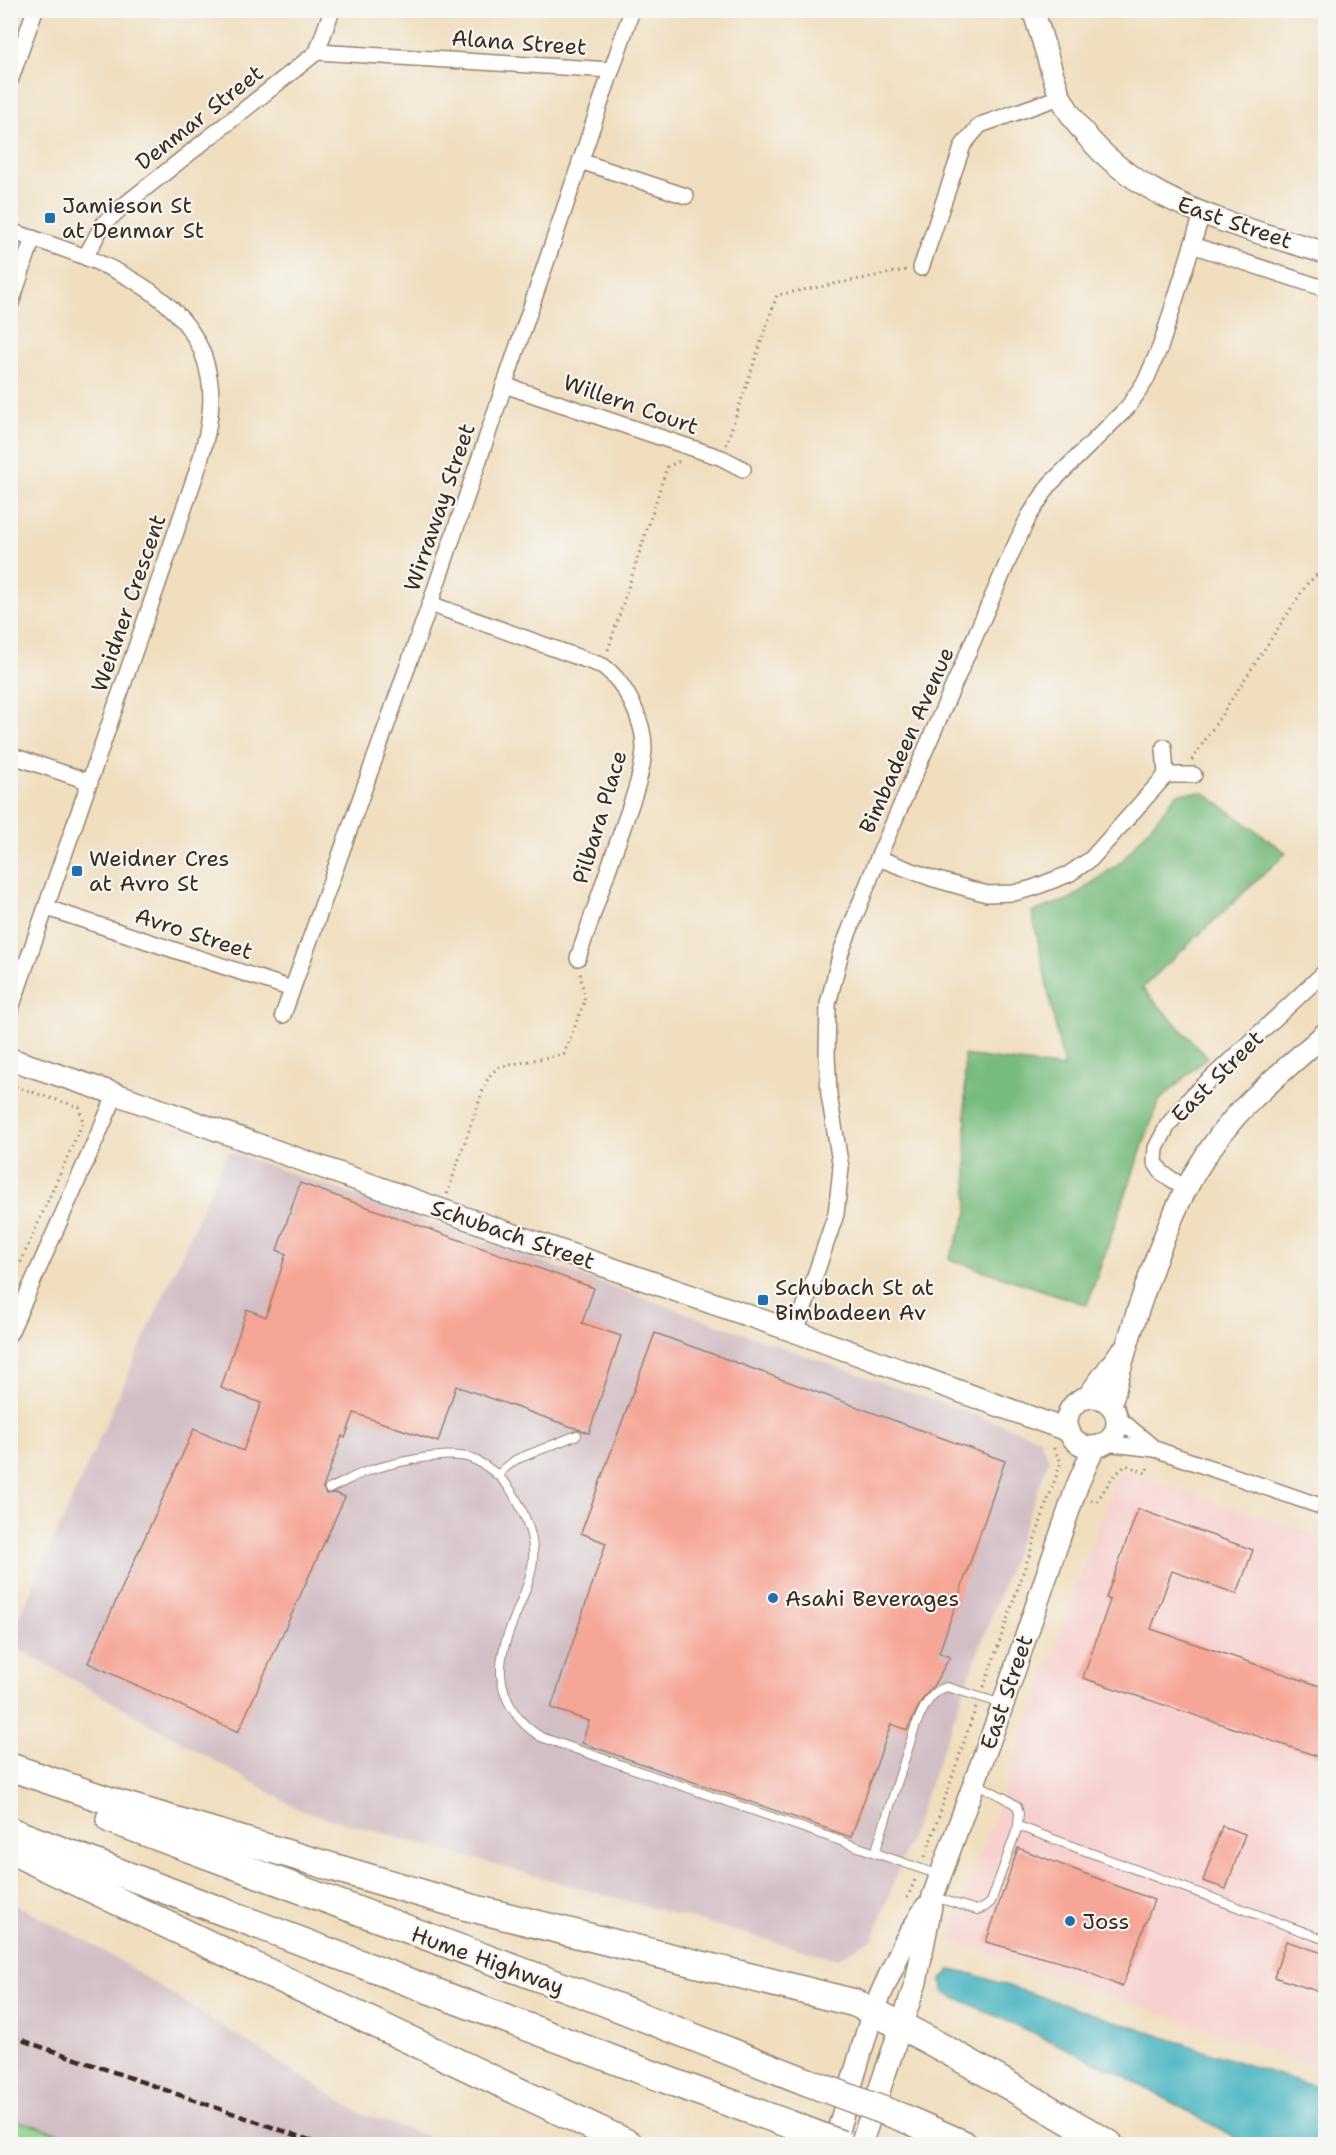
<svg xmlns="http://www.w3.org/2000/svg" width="1336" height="2155" font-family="'Shantell Sans',sans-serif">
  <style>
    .built { fill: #f7d0cf }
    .industrial { fill: #d2bec5 }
    .green { fill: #96db94; stroke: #688259; stroke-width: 1.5 }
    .forest { fill: #78bb7e; stroke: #5a724e; stroke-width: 1.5 }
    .water { fill: #43b2bf; stroke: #3f6e6e; stroke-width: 1.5 }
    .building { fill: #f6a696 }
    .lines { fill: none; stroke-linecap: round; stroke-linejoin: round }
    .lane-casing { stroke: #96846e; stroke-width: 10 }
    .street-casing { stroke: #96846e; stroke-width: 18 }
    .secondary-casing { stroke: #96846e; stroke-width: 24 }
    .highway-casing { stroke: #96846e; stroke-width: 30 }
    .path { stroke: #96846e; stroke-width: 3; stroke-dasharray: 1.5 4.5; stroke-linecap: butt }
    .lane { stroke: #fff; stroke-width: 8 }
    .street { stroke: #fff; stroke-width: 15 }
    .secondary { stroke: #fff; stroke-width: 21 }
    .highway { stroke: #fff; stroke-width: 27 }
    .rail { stroke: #3b2a1e; stroke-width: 4.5; stroke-dasharray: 9 4.5; stroke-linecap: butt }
    .highway-bridge-casing { stroke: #96846e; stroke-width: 30; stroke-linecap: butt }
    .highway-bridge { stroke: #fff; stroke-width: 27 }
    .poi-dot { fill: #1f6fb2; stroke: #f6f6f2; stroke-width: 2 }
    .labels { text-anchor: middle; stroke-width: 4.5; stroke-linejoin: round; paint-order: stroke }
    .street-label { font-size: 22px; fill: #3b2a1e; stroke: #f6f6f2 }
    .poi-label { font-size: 22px; fill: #3b2a1e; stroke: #f6f6f2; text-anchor: start }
  </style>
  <rect width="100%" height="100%" fill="#f6f6f2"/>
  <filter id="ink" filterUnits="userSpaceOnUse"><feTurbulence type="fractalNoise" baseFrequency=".0167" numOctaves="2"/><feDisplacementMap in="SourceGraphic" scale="12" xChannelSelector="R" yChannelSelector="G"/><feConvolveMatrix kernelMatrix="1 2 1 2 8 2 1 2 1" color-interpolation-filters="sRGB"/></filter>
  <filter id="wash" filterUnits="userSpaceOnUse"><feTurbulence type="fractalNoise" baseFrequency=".008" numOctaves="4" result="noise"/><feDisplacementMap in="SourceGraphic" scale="24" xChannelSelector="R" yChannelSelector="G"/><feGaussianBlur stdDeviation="1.35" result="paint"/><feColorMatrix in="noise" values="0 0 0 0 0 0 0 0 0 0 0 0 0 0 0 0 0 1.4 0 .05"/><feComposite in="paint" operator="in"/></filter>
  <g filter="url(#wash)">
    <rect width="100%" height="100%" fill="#f0debe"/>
    <polygon class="built" points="1126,1472 1325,1538 1325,2070 950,1940 1116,1478"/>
    <g class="industrial">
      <polygon points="228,1151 1039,1438 1049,1459 873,1939 836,1959 302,1811 11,1644 11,1636"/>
      <polygon points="10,1902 94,1945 358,2112 449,2144 91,2144 11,2120"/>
    </g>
    <polygon class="green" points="11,2119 97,2144 11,2144"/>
    <polygon class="forest" points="1203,792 1286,853 1142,988 1207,1057 1158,1102 1087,1305 949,1259 968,1213 964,1055 1064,1068 1032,912 1070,899 1123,860 1178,793"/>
    <polygon class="water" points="951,1970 972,1974 1325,2090 1325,2144 1247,2144 1115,2071 944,1992 941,1981"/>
    <g id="blocks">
      <g class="building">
        <polygon points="300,1183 594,1288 582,1323 621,1336 589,1433 456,1386 438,1442 354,1413 345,1438 342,1436 323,1488 326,1494 335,1493 345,1497 238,1732 88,1663 194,1429 243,1451 261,1403 221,1388 247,1309 266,1317 286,1254 277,1250"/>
        <polygon points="655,1333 1005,1461 939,1653 950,1657 932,1688 922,1700 907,1730 891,1724 851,1837 582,1743 589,1721 551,1708 606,1543 581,1533"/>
        <polygon points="1138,1509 1253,1550 1237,1594 1172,1571 1151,1629 1326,1688 1326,1759 1083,1678 1110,1600 1106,1598"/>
        <polygon points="1222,1826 1245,1834 1226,1889 1203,1881"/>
        <polygon points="1018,1848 1154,1900 1122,1987 1074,1966 986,1942"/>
        <polygon points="1286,1941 1326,1954 1326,1994 1274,1977"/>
      </g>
    </g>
  </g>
  <g filter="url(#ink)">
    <use href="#blocks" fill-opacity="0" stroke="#96846e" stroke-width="1.5"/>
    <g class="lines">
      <g class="lane-casing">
        <g id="lane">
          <polyline points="497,1475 515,1460 577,1435"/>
          <path d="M329,1489C340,1484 351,1478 362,1473C386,1464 445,1450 470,1458C491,1466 509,1483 519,1504C527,1520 535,1541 533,1560C529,1598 499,1636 501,1674C503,1701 518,1723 541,1737L939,1875"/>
          <polyline points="1018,1826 1326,1940"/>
          <path d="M875,1853L915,1727C922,1712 929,1691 947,1687L1003,1704"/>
          <polyline points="934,1897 977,1910 985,1907 991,1902 997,1885 1018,1826 1019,1813 1017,1806 1005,1798 975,1783"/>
        </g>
      </g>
      <g class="street-casing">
        <g id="street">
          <polyline points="317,52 611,70"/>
          <polyline points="10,81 35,10"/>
          <polyline points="580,161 686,196"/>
          <path d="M10,231C83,255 195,287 209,377C215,408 206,441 197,471L10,1011"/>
          <polyline points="1192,245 1326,289"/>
          <polyline points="86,256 103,224 128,202 317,52 332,10"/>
          <polyline points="921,268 963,145 980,125 1060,97"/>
          <polyline points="10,306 33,238"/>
          <polyline points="504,385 722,458 743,469"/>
          <path d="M430,604L603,666C625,682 645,722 644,750C642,778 630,806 621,833C606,875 592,917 578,958"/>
          <polyline points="10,755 90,782"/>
          <polyline points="1166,775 1194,775"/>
          <polyline points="878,858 931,878 987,894 1014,893 1033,888 1069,874 1091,859 1166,775 1164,747"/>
          <polyline points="47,908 292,989"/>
          <polyline points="283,1015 430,604 632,10"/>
          <polyline points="1185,1188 1162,1173 1155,1162 1156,1148 1168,1125 1192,1096 1326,971"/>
          <polyline points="796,1332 836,1214 841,1168 829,1095 827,1056 828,1004 841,952 878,858 1012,552 1029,516 1050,484 1128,407 1146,380 1161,345 1202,214"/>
          <polyline points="10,1333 116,1094"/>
          <polyline points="1117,1417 1155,1449"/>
          <polyline points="1105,1443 1155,1449 1326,1508"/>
        </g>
      </g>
      <g class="secondary-casing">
        <g id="secondary">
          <path d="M1033,10C1040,31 1046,51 1052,72C1055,80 1057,90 1061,98C1114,199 1226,222 1326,253"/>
          <polyline points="10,1059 116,1094 442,1210 796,1332 1069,1431"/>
          <circle cx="1092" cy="1422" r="25"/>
          <polyline points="1087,1398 1120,1353"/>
          <path d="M1111,1405C1121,1362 1134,1320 1149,1278C1170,1218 1192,1166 1235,1117C1262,1087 1295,1061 1326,1033"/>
          <polyline points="834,2144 873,2011 905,1941 926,1907"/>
          <polyline points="861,2144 916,1982 933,1896 1003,1704 1077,1486 1094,1447"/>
        </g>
      </g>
      <g class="highway-casing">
        <g id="highway">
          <path d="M10,1767L119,1804L468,1907L855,2003C943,2044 1025,2096 1109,2144"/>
          <polyline points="110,1819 599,2000 805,2081"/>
          <polyline points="10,1831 683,2086 789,2124"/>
          <polyline points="10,1850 629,2144"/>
          <polyline points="906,2119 963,2144"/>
        </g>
      </g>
      <g class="path">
        <polyline points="726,445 777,295 907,270"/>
        <polyline points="608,650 667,467 680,461"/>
        <polyline points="1192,760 1307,584 1326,566"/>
        <polyline points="10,1085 79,1107 83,1122 10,1286"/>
        <polyline points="447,1194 485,1084 491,1074 499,1067 564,1054 585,1000 580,973"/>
        <polyline points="1091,1500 1097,1501 1112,1478 1126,1465 1146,1473 1149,1464"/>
        <polyline points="984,1687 1061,1462 1052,1445"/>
        <polyline points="925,1857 976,1707"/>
        <polyline points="907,1898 915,1880"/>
      </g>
      <use href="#lane" class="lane"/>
      <use href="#street" class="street"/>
      <use href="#secondary" class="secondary"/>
      <use href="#highway" class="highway"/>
      <polyline class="rail" points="10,2036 321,2144"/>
      <g class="highway-bridge-casing">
        <g id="highway-bridge">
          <polyline points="805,2081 906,2119"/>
          <polyline points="789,2124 841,2144"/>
        </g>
      </g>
      <use href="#highway-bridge" class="highway-bridge"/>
    </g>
  </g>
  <g class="poi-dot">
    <rect x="44" y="212" width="12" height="12" rx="3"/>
    <rect x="71" y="865" width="12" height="12" rx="3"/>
    <rect x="757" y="1294" width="12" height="12" rx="3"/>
    <circle cx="773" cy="1598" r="6"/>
    <circle cx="1070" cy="1921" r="6"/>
  </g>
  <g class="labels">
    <g class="street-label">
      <text transform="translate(519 42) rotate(4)" y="8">Alana Street</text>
      <text transform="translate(199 117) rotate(-38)" y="8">Denmar Street</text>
      <text transform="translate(1235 222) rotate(19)" y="8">East Street</text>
      <text transform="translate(631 404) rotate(19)" y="8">Willern Court</text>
      <text transform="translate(439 507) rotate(-71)" y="8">Wirraway Street</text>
      <text transform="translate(128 603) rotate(-71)" y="8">Weidner Crescent</text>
      <text transform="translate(906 740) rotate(-66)" y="8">Bimbadeen Avenue</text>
      <text transform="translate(599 817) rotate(-73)" y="8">Pilbara Place</text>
      <text transform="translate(194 933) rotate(18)" y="8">Avro Street</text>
      <text transform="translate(1217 1076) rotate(-45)" y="8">East Street</text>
      <text transform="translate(513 1234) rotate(19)" y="8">Schubach Street</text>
      <text transform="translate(1006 1692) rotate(-71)" y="8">East Street</text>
      <text transform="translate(488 1960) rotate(20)" y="8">Hume Highway</text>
    </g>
    <g class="poi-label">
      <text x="62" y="213">Jamieson St<tspan x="62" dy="25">at Denmar St</tspan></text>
      <text x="89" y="866">Weidner Cres<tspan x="89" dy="25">at Avro St</tspan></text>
      <text x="775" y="1295">Schubach St at<tspan x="775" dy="25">Bimbadeen Av</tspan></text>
      <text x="785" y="1606">Asahi Beverages</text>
      <text x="1082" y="1929">Joss</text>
    </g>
  </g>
  <rect width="1336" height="2155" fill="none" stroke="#f6f6f2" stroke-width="36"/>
</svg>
